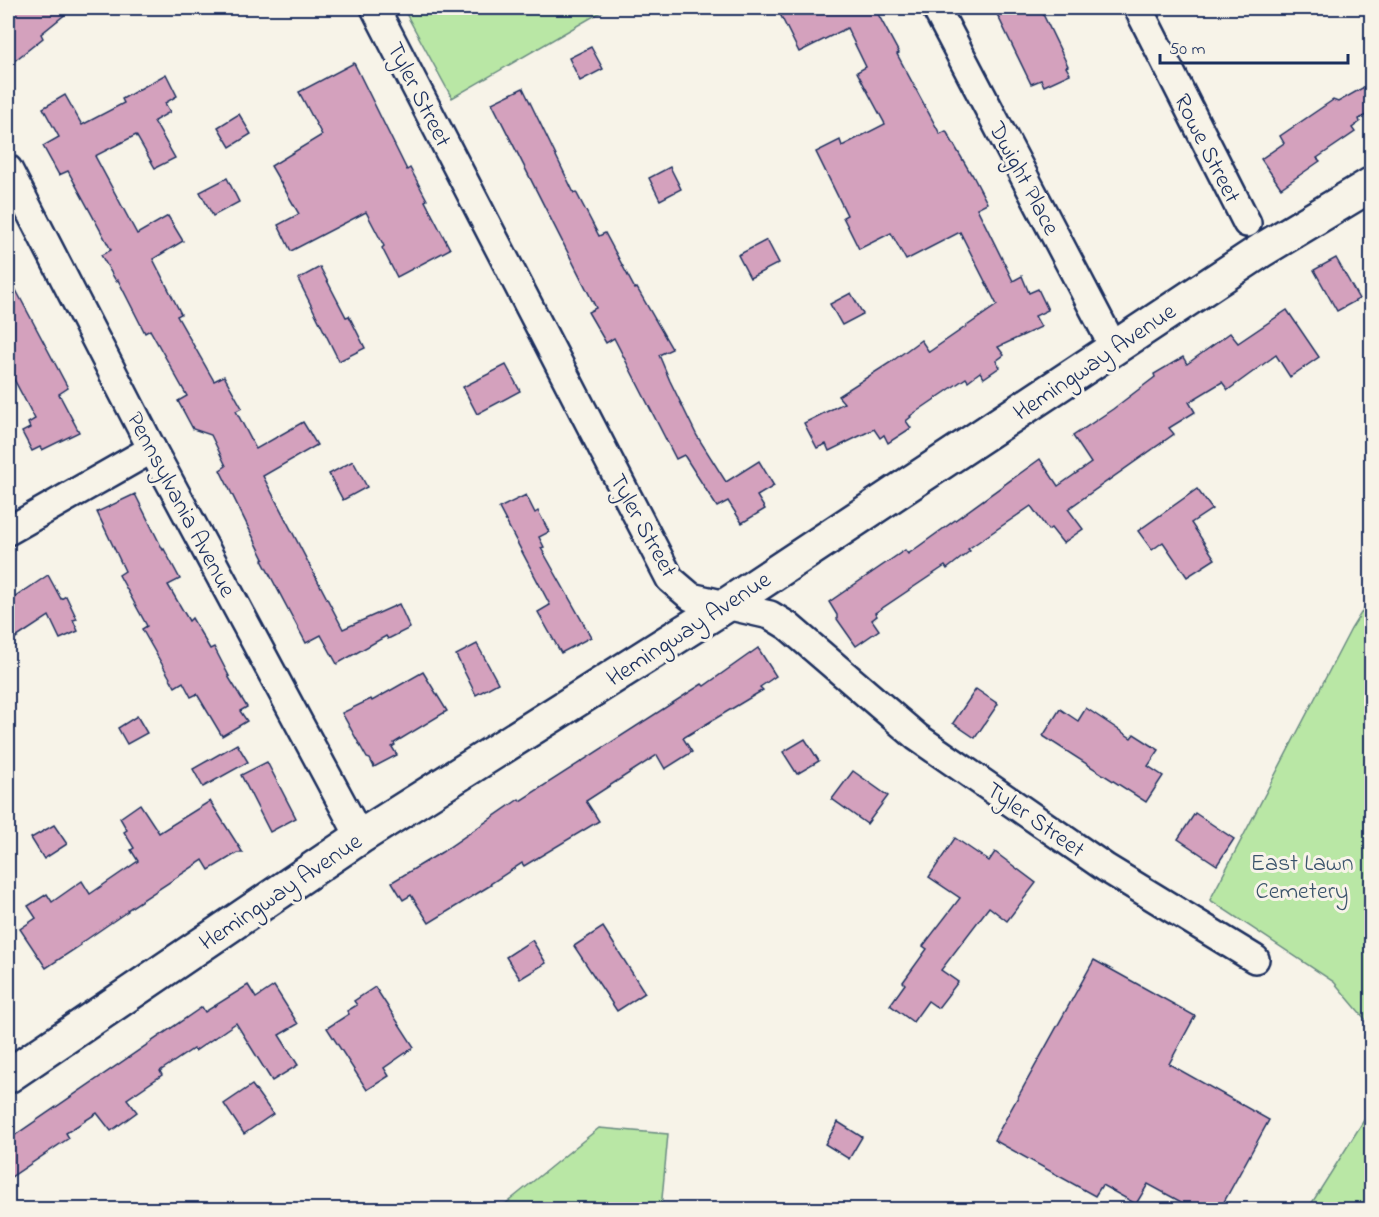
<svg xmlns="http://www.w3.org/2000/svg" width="1379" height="1217" font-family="'Indie Flower',sans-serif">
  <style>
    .green { fill: #b9e7a5; stroke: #6a8b82; stroke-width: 1.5 }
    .building { fill: #d4a1bd; stroke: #1b2f5e; stroke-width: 1.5 }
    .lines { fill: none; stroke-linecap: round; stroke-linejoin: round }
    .minor-casing { stroke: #1b2f5e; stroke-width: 32 }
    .major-casing { stroke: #1b2f5e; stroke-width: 38 }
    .minor { stroke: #f7f3e8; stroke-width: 27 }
    .major { stroke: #f7f3e8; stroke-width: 33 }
    .labels { text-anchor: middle; stroke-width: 6; stroke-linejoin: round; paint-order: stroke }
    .street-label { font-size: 24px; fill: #1b2f5e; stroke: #f7f3e8 }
    .park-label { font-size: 24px; fill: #3b546c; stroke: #f7f3e8 }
  </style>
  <rect width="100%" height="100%" fill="#f7f3e8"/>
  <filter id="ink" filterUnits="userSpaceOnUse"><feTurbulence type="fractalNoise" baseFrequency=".0167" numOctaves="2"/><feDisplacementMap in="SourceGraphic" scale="12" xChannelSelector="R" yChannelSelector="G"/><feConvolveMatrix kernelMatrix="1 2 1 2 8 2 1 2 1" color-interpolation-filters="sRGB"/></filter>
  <g filter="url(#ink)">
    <g class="green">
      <polygon points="403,8 608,8 452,98"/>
      <polygon points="1371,597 1371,1026 1334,982 1210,900 1351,629"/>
      <polygon points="1371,1109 1371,1209 1308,1209"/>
      <polygon points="599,1128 668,1134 661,1209 499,1209"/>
    </g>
    <g class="building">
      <polygon points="8,8 73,8 41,34 43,38 8,66"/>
      <polygon points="777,8 890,8 878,14 899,53 897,54 940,134 946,131 971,174 972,174 987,203 977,208 1013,281 1022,276 1029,293 1038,289 1048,310 1035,316 1041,327 998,347 1004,355 996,361 1000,367 984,378 980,372 968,381 966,378 910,416 911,417 906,421 911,428 888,443 884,435 880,438 874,429 829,451 826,444 817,448 804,423 844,403 838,396 891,362 921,340 929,352 997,305 960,232 906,260 891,233 859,249 843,217 847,215 816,152 840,140 842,146 885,124 857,72 866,67 847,28 799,52"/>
      <polygon points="994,8 1040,8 1068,66 1066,67 1070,74 1044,86 1041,80 1031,84"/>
      <polygon points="591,47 603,69 580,81 569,58"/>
      <polygon points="354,63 407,170 410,168 427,200 425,201 450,249 397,277 382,248 384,246 366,212 291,251 278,225 299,214 271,166 322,135 299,92"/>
      <polygon points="166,74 177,96 165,103 170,112 154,121 175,158 155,168 136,135 95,156 137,234 168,216 183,241 153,259 181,314 177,316 214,381 224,376 242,408 236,411 256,449 303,422 317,445 263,476 343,629 399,604 410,628 388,639 386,636 337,664 321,635 306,643 262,560 264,559 220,470 226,466 211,435 193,429 178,401 187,396 150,330 145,333 118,280 116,281 101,255 111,250 68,171 59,175 43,146 59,137 43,108 65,95 82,125 124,103 122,99"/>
      <polygon points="1371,83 1371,112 1359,119 1360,122 1352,128 1355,132 1317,158 1320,161 1281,188 1261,159 1284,143 1280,136 1333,100 1338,102"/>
      <polygon points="523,88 574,193 576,192 599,236 605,233 635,289 637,288 672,349 659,355 670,381 697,436 726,482 759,461 774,486 757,496 765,509 742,523 728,501 717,507 684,455 676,459 614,338 606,343 588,312 596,308 492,103"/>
      <polygon points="239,114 251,134 230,147 218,127"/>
      <polygon points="670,167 681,189 660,200 649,178"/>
      <polygon points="227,178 239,202 213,216 200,192"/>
      <polygon points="767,240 779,263 750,278 738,255"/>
      <polygon points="1336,258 1359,299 1337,311 1314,270"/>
      <polygon points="320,267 346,317 349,316 365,348 339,361 298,279"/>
      <polygon points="8,275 68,388 59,394 79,432 42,450 40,447 32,451 22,432 30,428 28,423 35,419 8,368"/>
      <polygon points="851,293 863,314 842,325 830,304"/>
      <polygon points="1287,310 1319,357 1290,377 1276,355 1228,390 1222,382 1189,402 1195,412 1169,428 1174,434 1068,509 1083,529 1063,543 1051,528 1048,530 1031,506 968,549 970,551 947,569 945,566 875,613 877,616 872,620 879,630 856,646 837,619 837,615 829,602 905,550 908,554 1040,459 1058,486 1091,463 1073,436 1113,409 1155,377 1154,374 1183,357 1187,364 1230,333 1238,343"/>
      <polygon points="506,365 520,391 477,414 463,387"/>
      <polygon points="353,461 367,487 343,500 329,474"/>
      <polygon points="1197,489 1212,509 1191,523 1215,559 1187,577 1163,542 1152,550 1138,531"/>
      <polygon points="135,494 163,550 164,549 180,579 168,585 189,621 192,618 210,649 214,647 229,676 228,676 247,707 240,711 247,721 222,736 197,694 191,697 183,682 175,687 142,629 147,626 119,575 125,571 97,512"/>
      <polygon points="526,495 535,513 538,511 549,532 539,537 544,547 541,548 591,637 561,653 538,612 550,605 499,508"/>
      <polygon points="48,575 61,599 66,596 77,619 73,620 78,631 60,639 49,616 8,643 8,602"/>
      <polygon points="477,644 498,683 476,695 456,655"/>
      <polygon points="758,648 776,676 760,687 763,690 683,738 692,752 665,769 657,755 586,801 599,821 524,866 522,863 490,884 491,885 429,923 411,895 403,900 392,882 442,852 519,799 520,801 702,684 704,686"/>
      <polygon points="423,672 447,711 394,743 395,745 392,747 397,755 374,767 370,759 367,758 342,713 371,699 372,701"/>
      <polygon points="976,689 998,704 975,738 953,723"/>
      <polygon points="1086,708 1131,738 1134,734 1159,750 1148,766 1163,776 1146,802 1043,736 1060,709 1078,721"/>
      <polygon points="137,716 147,733 127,744 118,728"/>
      <polygon points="805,739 819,761 797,774 783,752"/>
      <polygon points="237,744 248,762 203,787 193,769"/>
      <polygon points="267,762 296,818 270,832 241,775"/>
      <polygon points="853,771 888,796 867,824 832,799"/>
      <polygon points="210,801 243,853 237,853 209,870 203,860 127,910 128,911 80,944 81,945 46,968 20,929 36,918 28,906 47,894 52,902 82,881 90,894 138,861 131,850 134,848 124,832 127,830 120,818 140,804 159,833"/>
      <polygon points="1195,813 1234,839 1217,865 1178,839"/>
      <polygon points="54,825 67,844 44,859 31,838"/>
      <polygon points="955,838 989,861 995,852 1036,883 1007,921 989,907 941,970 958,982 938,1008 928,1001 913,1022 890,1005 905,984 903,982 927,949 923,946 960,898 929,877"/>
      <polygon points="603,927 645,993 617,1011 574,946"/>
      <polygon points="532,940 546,963 520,979 506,957"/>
      <polygon points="1094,960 1195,1016 1169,1064 1269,1120 1220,1209 1194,1209 1148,1184 1136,1204 1102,1185 1095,1196 994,1140"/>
      <polygon points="248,985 256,998 274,986 298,1024 279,1035 298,1065 272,1081 236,1023 195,1051 193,1049 160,1071 162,1075 127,1099 137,1112 111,1131 97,1113 66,1133 69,1138 8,1179 8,1140 202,1007 205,1012"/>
      <polygon points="375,987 414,1047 384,1068 389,1076 367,1090 327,1028 349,1014 347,1011 357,1005 354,1001"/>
      <polygon points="252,1085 273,1114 244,1134 224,1104"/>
      <polygon points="838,1122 862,1137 849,1159 825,1144"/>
    </g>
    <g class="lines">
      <g class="minor-casing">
        <g id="minor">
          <polyline points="375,8 670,579 691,597 770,615 788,626 917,737 1106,868 1255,959"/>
          <polyline points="936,8 1114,348"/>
          <polyline points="1138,8 1247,223"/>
          <polyline points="8,169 152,449 360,837"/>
          <polyline points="8,531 152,449"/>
        </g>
      </g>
      <g class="major-casing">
        <polyline id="major" points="8,1076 360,837 725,606 1262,250 1372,184"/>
      </g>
      <use href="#minor" class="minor"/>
      <use href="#major" class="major"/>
    </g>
  </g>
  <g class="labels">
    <g class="street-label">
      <text transform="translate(420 94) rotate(63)" y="8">Tyler Street</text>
      <text transform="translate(1208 148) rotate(63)" y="8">Rowe Street</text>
      <text transform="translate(1025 178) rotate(62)" y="8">Dwight Place</text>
      <text transform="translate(1094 361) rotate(-34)" y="8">Hemingway Avenue</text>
      <text transform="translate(182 504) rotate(62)" y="8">Pennsylvania Avenue</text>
      <text transform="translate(644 525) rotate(61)" y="8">Tyler Street</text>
      <text transform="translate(688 628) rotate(-33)" y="8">Hemingway Avenue</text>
      <text transform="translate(1036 819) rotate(35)" y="8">Tyler Street</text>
      <text transform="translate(280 891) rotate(-34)" y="8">Hemingway Avenue</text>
    </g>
    <g class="park-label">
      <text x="1302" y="870">East Lawn<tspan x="1302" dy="28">Cemetery</tspan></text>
    </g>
  </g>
  <rect width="1379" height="1217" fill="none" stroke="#f7f3e8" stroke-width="30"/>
  <rect x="15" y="15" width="1349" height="1187" fill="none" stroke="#1b2f5e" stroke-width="2" filter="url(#ink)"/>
  <path d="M1160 54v9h188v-9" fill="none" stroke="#1b2f5e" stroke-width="3"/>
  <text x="1169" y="54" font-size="18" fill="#1b2f5e" stroke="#f7f3e8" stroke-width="4.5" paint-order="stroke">50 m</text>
</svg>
